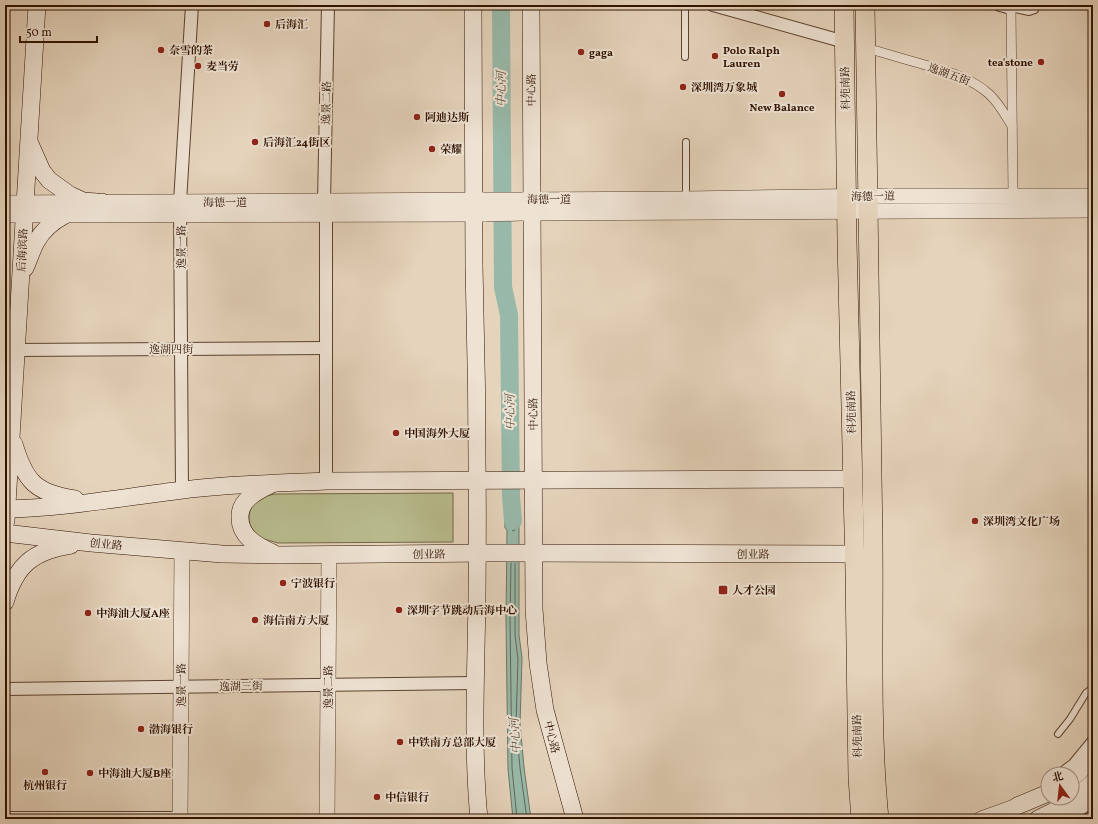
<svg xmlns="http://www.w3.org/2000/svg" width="1098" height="824" font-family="Vollkorn,'Noto Serif SC',serif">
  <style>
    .green { fill: #b8bb8d; stroke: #746646 }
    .water { fill: #98b9aa; stroke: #6e7666 }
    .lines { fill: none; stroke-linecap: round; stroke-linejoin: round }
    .shore { stroke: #646655; stroke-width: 1 }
    .river { stroke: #98b9aa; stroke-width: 18 }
    .service-casing { stroke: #5c422f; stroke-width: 8 }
    .pedestrian-casing { stroke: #5c422f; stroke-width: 10 }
    .minor-casing { stroke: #5c422f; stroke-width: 14 }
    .tertiary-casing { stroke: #5c422f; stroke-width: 16 }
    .secondary-casing { stroke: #2f1200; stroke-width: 18 }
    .primary-casing { stroke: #2f1200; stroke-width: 20 }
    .service { stroke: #eee2d3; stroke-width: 6 }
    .pedestrian { stroke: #eee2d3; stroke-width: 9 }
    .minor { stroke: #eee2d3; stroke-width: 12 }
    .tertiary { stroke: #eee2d3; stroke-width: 15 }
    .secondary { stroke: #eee2d3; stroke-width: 17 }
    .primary { stroke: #e5d3bb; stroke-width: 19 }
    .tertiary-bridge-casing { stroke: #5c422f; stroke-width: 16; stroke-linecap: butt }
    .tertiary-bridge { stroke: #eee2d3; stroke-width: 15 }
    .poi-dot { fill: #8f2418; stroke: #eee2d3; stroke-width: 1.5 }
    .labels { text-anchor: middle; stroke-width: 4; stroke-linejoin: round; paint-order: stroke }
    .poi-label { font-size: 11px; font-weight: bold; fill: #2f1200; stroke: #eee2d3; text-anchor: start }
    .street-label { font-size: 11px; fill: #2f1200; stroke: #eee2d3 }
    .water-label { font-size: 12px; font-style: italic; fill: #544c3c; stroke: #eee2d3 }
  </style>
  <rect width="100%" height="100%" fill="#e5d3bb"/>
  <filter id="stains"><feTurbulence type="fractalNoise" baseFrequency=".005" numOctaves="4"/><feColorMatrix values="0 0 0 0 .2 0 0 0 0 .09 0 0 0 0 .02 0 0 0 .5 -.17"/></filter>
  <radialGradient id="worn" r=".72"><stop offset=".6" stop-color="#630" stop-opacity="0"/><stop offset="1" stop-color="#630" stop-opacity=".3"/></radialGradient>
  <path class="green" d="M453,493V542L278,543C272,541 265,540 260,537C245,529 246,506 260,498C264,496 271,495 275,494Z"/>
  <polygon class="water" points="504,496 519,496 519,635 522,658 520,724 524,767 531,819 513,819 508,769 506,620 507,530 505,528"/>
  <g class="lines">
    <g class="shore">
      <polygon points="511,500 514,500 515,502 515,530 513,531 509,525 508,502"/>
      <polyline points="511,563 510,620 512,768 517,819"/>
      <polyline points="515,563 515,635 518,659 516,724 520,768 527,819"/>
    </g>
    <polyline class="river" points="501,5 503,287 509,315 511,496 513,521"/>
    <g class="service-casing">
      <g id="service">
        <polyline points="685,5 685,57"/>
        <polyline points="1011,8 1029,12 1035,10 1037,5"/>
        <polyline points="686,142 686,199"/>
        <polyline points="1058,734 1070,719 1086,693 1093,688"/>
      </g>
    </g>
    <g class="pedestrian-casing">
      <g id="pedestrian">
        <polyline points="1011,8 1013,195"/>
        <path d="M866,48C885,53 903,59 922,64C946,71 970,77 989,94C999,103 1005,115 1012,126"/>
      </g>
    </g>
    <g class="minor-casing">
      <g id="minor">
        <polyline points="713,5 845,42"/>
        <polyline points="1000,5 1011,8 1011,5"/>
        <polyline points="324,201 328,5"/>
        <polyline points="326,214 326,481"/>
        <polyline points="16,350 326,348"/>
        <polyline points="182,490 180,202 192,5"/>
        <polyline points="5,689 476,683"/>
        <polyline points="1062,774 1074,765 1093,742"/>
        <polyline points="5,818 180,818"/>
        <polyline points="1064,819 1085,806 1093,799"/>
      </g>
    </g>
    <g class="tertiary-casing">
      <g id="tertiary">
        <polyline points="522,200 686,199 885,196 1093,196"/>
        <polyline points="5,203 484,200"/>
        <polyline points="522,213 1093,210"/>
        <polyline points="5,215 486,214"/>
        <polyline points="180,819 182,551"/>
        <polyline points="327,819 329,555"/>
        <polyline points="981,819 1017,806"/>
      </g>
    </g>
    <g class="secondary-casing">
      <g id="secondary">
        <path d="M473,5L474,265C477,376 478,487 477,598C476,671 472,746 479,819"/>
        <polyline points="531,5 534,609 538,663 545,710 575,819"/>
        <polyline points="30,144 42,171 49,180 70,195 83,201 97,202"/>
        <path d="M25,268C29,259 32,250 36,242C50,217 76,209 102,202"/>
        <path d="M14,444C25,481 35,493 75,499"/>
        <path d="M272,484C264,488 257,491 250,497C244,502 240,508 240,516C239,536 257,546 273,553"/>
        <path d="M5,509C65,508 124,497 183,490C231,484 278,483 326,481L853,479"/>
        <polyline points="6,521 37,5"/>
        <polyline points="5,533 91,543 222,554 279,555 488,553 854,554"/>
        <path d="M5,602C16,565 33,551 71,545"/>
        <polyline points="1072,778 1093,759"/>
        <polyline points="1017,806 1048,793"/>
        <path d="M1038,819C1058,810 1078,797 1093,782"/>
      </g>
    </g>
    <g class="primary-casing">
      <g id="primary">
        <polyline points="844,5 847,241 855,571 857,717 858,778 861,819"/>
        <path d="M865,5C868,184 870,362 873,541C874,633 870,727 879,819"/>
      </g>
    </g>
    <use href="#service" class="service"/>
    <use href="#pedestrian" class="pedestrian"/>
    <use href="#minor" class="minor"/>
    <use href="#tertiary" class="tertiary"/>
    <use href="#secondary" class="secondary"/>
    <use href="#primary" class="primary"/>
    <g class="tertiary-bridge-casing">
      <g id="tertiary-bridge">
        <polyline points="484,200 522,200"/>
        <polyline points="486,214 522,213"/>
      </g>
    </g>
    <use href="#tertiary-bridge" class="tertiary-bridge"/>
  </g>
  <g class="poi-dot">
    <circle cx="267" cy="24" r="4"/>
    <circle cx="161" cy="50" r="4"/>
    <circle cx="581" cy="52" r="4"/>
    <circle cx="715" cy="56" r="4"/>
    <circle cx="1041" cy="62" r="4"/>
    <circle cx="198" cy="66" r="4"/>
    <circle cx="683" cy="87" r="4"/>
    <circle cx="782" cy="94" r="4"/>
    <circle cx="417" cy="117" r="4"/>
    <circle cx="255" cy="142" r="4"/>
    <circle cx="432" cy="149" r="4"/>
    <circle cx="396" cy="433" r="4"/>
    <circle cx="975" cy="521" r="4"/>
    <circle cx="283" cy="583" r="4"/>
    <rect x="718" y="585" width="10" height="10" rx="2"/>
    <circle cx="399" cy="610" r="4"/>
    <circle cx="88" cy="613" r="4"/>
    <circle cx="255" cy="620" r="4"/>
    <circle cx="141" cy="729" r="4"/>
    <circle cx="400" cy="742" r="4"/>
    <circle cx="45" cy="772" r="4"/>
    <circle cx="90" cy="773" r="4"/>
    <circle cx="377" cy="797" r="4"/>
  </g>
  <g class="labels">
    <g class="poi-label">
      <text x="275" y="28">后海汇</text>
      <text x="169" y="54">奈雪的茶</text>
      <text x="723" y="54">Polo Ralph<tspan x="723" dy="13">Lauren</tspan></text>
      <text x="589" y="56">gaga</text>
      <text x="1033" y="66" text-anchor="end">tea'stone</text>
      <text x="206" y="70">麦当劳</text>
      <text x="691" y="91">深圳湾万象城</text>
      <text x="782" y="111" text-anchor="middle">New Balance</text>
      <text x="425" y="121">阿迪达斯</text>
      <text x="263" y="146">后海汇24街区</text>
      <text x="440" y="153">荣耀</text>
      <text x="404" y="437">中国海外大厦</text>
      <text x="983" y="525">深圳湾文化广场</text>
      <text x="291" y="587">宁波银行</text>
      <text x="732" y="594">人才公园</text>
      <text x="407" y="614">深圳字节跳动后海中心</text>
      <text x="96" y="617">中海油大厦A座</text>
      <text x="263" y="624">海信南方大厦</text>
      <text x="149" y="733">渤海银行</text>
      <text x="408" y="746">中铁南方总部大厦</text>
      <text x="98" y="777">中海油大厦B座</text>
      <text x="45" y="789" text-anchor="middle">杭州银行</text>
      <text x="385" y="801">中信银行</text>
    </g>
    <g class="street-label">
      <text transform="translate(949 74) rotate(20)" y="4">逸湖五街</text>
      <text transform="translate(845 88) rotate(-91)" y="4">科苑南路</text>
      <text transform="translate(531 90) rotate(-90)" y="4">中心路</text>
      <text transform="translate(326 103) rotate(-89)" y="4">逸景二路</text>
      <text transform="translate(873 196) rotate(-1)" y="4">海德一道</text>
      <text x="549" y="203">海德一道</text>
      <text x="225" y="206">海德一道</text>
      <text transform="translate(181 247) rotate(-90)" y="4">逸景一路</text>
      <text transform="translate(22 250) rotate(-87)" y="4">后海滨路</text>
      <text x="171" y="353">逸湖四街</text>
      <text transform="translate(851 412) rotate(-91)" y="4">科苑南路</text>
      <text transform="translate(533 414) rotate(-91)" y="4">中心路</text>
      <text transform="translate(106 544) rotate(5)" y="4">创业路</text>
      <text transform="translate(429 554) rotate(-1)" y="4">创业路</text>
      <text x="753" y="558">创业路</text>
      <text transform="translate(181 685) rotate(-90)" y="4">逸景一路</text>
      <text transform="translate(241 686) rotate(-1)" y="4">逸湖三街</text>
      <text transform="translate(328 687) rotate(-90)" y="4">逸景二路</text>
      <text transform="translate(857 736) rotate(-91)" y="4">科苑南路</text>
      <text transform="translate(552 737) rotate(76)" y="4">中心路</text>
    </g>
    <g class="water-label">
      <text transform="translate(501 89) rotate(-90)" y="4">中心河</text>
      <text transform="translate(510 412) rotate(-91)" y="4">中心河</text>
      <text transform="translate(515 736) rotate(-94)" y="4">中心河</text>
    </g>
  </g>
  <rect width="1098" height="824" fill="none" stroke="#e5d3bb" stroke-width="20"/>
  <rect x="6" y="6" width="1086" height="812" fill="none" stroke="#2f1200" stroke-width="2"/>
  <rect x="10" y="10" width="1078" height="804" fill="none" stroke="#2f1200"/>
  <g transform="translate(1060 786) rotate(345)"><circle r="19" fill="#eee2d3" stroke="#a28f7f"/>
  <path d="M0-3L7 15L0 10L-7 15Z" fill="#8f2418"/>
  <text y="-6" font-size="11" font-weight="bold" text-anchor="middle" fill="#2f1200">北</text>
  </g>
  <path d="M20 36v6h77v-6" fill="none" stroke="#2f1200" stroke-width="2"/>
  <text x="26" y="36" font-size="12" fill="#2f1200" stroke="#eee2d3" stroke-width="3" paint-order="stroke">50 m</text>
  <rect width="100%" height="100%" filter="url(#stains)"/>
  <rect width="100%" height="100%" fill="url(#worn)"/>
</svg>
